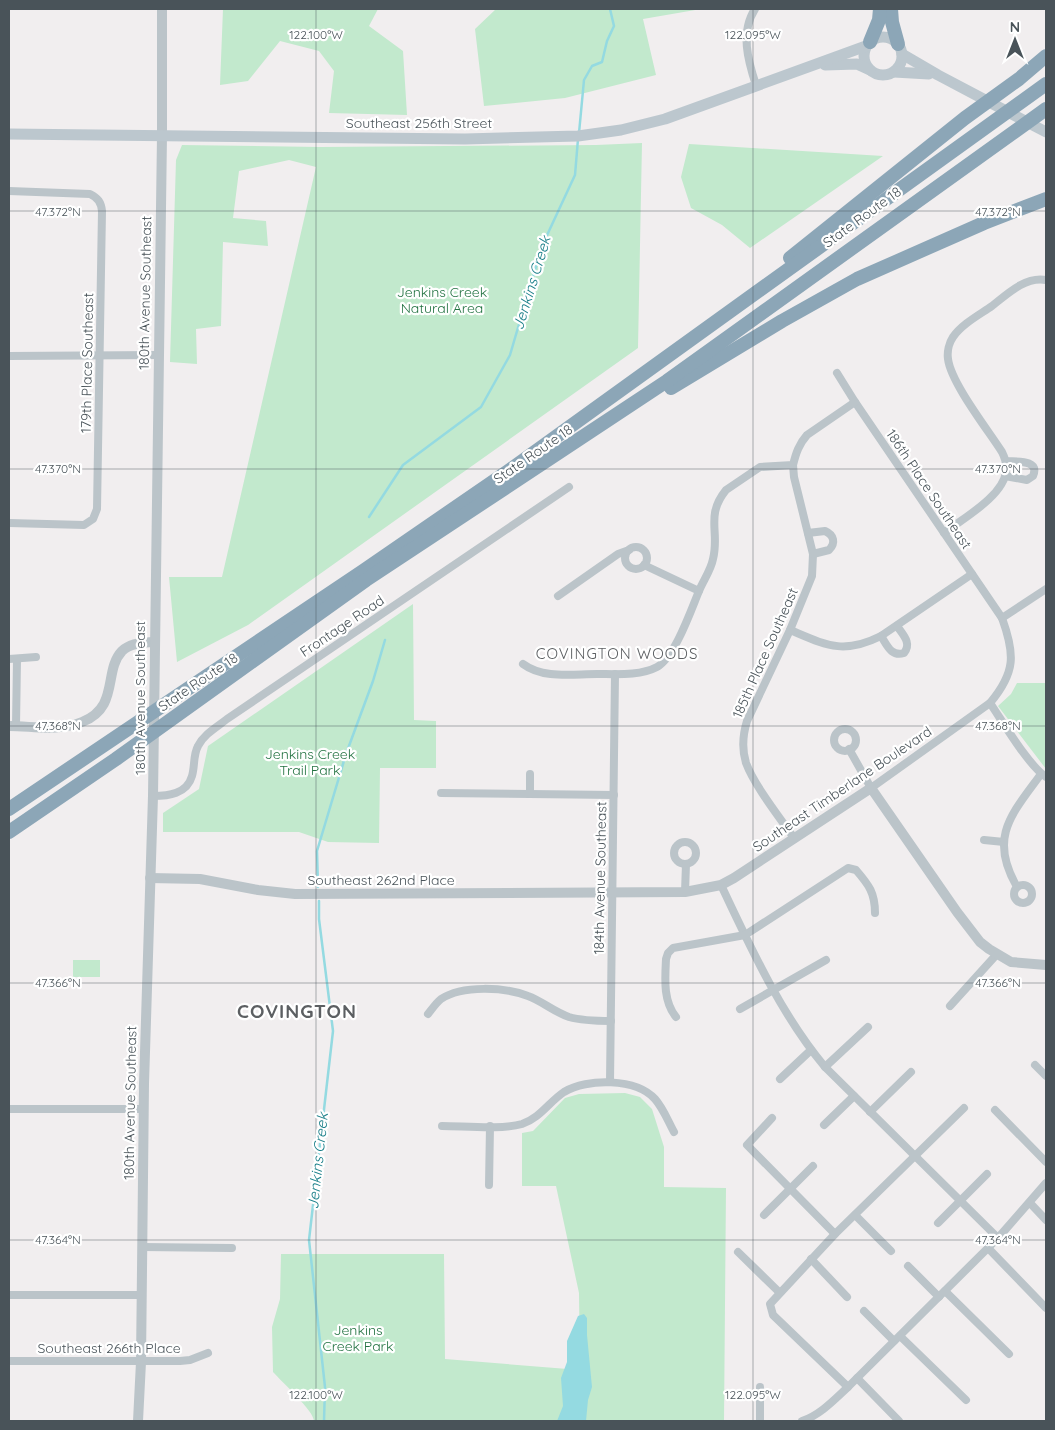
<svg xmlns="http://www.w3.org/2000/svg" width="1055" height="1430" font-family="Quicksand,sans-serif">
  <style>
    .green { fill: #c2e9cd }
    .water { fill: #94dae1 }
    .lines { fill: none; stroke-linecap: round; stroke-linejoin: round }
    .stream { stroke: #94dae1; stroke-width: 2.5 }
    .minor { stroke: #bbc4c9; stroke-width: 8 }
    .tertiary { stroke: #bbc4c9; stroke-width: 10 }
    .secondary { stroke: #bcc7ce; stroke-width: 11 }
    .motorway { stroke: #8ca6b7; stroke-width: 14 }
    .ticks { fill: none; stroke: #495359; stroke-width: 1; stroke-opacity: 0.45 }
    .labels { text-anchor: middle; stroke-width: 4.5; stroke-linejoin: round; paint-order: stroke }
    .street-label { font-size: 14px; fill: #495359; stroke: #fff }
    .park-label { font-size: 14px; fill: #227241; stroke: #fff }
    .water-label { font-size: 15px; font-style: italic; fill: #1c808a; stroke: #fff }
    .neighbourhood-label { font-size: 15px; letter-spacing: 1px; fill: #5c5f62; stroke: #fff }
    .district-label { font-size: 19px; font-weight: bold; letter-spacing: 1px; fill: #5c5f62; stroke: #fff }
    .ticks-label { font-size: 12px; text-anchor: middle; fill: #495359; stroke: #fff; stroke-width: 4.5; stroke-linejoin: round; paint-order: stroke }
  </style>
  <rect width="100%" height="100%" fill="#f1eeef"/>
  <g class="green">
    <polygon points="223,9 378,9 369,26 403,51 407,115 329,113 334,71 319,51 280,41 248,81 220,85"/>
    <polygon points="496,9 701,9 643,19 656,75 565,98 484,106 475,29"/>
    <polygon points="642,143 638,348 248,625 177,662 169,577 222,577 316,167 289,160 239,171 233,218 266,221 268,246 223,242 221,326 196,329 197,364 170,362 176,160 182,145 320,147 596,145"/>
    <polygon points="689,144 883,156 750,248 722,225 691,208 681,177"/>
    <polygon points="413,604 414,720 436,721 436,768 380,768 379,843 328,842 299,832 163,832 163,813 199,789 208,746"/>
    <polygon points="1017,683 1046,683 1046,769 998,706 1011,694"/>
    <rect x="73" y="960" width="27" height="17"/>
    <path d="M625,1093L640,1097L652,1109L664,1147V1187L726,1188L724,1421H314C314,1411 282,1382 273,1372L272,1327L280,1299L281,1254H444L445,1359L580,1370L579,1293L556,1186H522V1133L533,1131L565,1098L579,1094Z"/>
  </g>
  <polygon class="water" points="584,1314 587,1318 587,1335 592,1387 588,1400 586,1421 557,1421 563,1406 561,1378 567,1362 567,1341 578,1316"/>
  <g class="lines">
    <g class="stream">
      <polyline points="579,133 584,80 592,66 602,62 607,41 614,26 610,9"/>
      <polyline points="369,517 403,465 481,407 510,355 542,246 575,175 578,139"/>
      <polyline points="318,887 317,851 346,754 373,681 385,640"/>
      <polyline points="319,901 319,919 333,1031 309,1240 325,1387 324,1421"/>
    </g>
    <g class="minor">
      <path d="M755,9C740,32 748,61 756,85"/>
      <path d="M9,191L90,194C98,198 101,202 102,211L97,509L93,519L84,525L9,523"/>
      <polyline points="9,356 158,355"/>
      <path d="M837,373L855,402L1002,618C1015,654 1016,672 990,703L871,788L849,749"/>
      <path d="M793,465L794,477L813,554L812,576L790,630L747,721C743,734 742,750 746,763C754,785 780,818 794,838"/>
      <path d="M1005,476L1027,480L1033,476C1040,459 1016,462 1006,461"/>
      <path d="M808,533L825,531C834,535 836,543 829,550L813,554"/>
      <path d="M944,533C962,519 1004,496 1006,471C1007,464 1005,458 1002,452C988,430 951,383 948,359C947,352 949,343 953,337C962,324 979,315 992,306C1007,294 1026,276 1046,280"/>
      <circle cx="636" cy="558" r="11"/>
      <polyline points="644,565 699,591"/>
      <polyline points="558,596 618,554 629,550"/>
      <polyline points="1002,618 1046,589"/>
      <path d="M790,630C826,645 843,655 881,636L972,574"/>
      <path d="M881,636C887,645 891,657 904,653C912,643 903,635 897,626"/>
      <polyline points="9,659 36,657"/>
      <path d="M523,664C543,679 572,674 597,674C616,674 640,676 657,667C675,657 691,610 699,591C703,581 711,570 713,559C720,532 705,516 726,490L760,467L793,465C796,453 799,444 807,435L855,402"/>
      <path d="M990,703C1003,722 1028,765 1046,777"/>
      <polyline points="16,726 17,659"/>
      <circle cx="845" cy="740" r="11"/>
      <polyline points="441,793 614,795"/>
      <polyline points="530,794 530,774"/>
      <path d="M153,796C168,796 187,794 192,776C195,766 193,755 198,746C204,734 217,727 227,719L569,487"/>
      <polyline points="984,840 1004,842"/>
      <circle cx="685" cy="853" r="11"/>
      <path d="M721,885C751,948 780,1013 825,1067L998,1238"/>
      <circle cx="1023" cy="894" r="9"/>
      <path d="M1017,887C988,837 1012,814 1041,774"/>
      <polyline points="685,892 686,864"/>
      <polyline points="950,1006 997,954"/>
      <polyline points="740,1009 826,960"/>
      <path d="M428,1014C432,1009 436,1003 441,999C462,985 505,987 528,996C542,1001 554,1012 569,1017C583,1021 597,1021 611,1021"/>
      <path d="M676,1017C663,1001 665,979 666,959L668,953L673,948L745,935L848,868L856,870C869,885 875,893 875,913"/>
      <polyline points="1035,1065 1046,1076"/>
      <polyline points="825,1067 868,1027"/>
      <polyline points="780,1079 811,1050"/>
      <polyline points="610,1082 615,674"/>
      <polyline points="9,1109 143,1109"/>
      <polyline points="995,1110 1046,1162"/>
      <polyline points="870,1112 911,1072"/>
      <polyline points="772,1118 747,1145 835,1234"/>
      <polyline points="824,1125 854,1096"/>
      <path d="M442,1126C463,1126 502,1130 522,1124C540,1118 549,1102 564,1092C587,1078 636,1078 655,1099C663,1108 668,1121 674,1132"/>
      <polyline points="489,1185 490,1126"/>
      <polyline points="1030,1203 1046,1220"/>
      <polyline points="764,1215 813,1166"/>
      <polyline points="855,1215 891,1251"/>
      <polyline points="938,1223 987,1174"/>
      <polyline points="142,1247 232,1248"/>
      <polyline points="988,1248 1046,1308"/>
      <polyline points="738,1252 779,1292"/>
      <polyline points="811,1259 847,1297"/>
      <polyline points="908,1266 939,1297"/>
      <polyline points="945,1291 1009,1354"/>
      <polyline points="9,1295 141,1295"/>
      <polyline points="864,1311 894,1341"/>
      <polyline points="900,1336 966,1400"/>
      <polyline points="9,1361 180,1361 190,1360 208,1353"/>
      <polyline points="857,1378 899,1421"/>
      <polyline points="848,1387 773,1315 770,1304 835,1234 964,1108"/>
      <polyline points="760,1421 760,1387"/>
      <path d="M802,1421C820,1415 834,1400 848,1387L998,1238L1046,1183"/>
    </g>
    <g class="tertiary">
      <path d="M9,726C33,726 58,732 82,722C120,707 103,671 122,651C130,643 144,642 155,642"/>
      <polyline points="150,878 200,879 258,890 295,894 685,892 721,885 734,878 871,788 957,912 980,942 989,949 1011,962 1046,965"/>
      <polyline points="138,1421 141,1362 144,1084 153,796 162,135 162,9"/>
    </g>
    <g class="secondary">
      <circle cx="883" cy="56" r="19"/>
      <polyline points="902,54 938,75 1046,132"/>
      <polyline points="825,65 857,64 870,70"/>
      <polyline points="894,72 929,74"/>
      <polyline points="9,134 465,139 578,136 621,130 665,119 866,46"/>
    </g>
    <g class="motorway">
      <polyline points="891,9 892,22 898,44"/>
      <polyline points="870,42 879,20 880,9"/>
      <polyline points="790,258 965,118 1019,79 1046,56"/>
      <polyline points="671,388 782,321 857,279 984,223 1046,199"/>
      <polyline points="9,809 363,571 507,472 1046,84"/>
      <polyline points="9,832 116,759 366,580 667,381 1046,109"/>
    </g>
  </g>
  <path class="ticks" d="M316,9V1421M753,9V1421M9,211H1046M9,469H1046M9,726H1046M9,983H1046M9,1240H1046"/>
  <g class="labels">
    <g class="street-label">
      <text x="419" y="128">Southeast 256th Street</text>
      <text transform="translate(862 217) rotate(-36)" y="5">State Route 18</text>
      <text transform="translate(145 293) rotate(-89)" y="5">180th Avenue Southeast</text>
      <text transform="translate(87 363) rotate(-89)" y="5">179th Place Southeast</text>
      <text transform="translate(533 454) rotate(-35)" y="5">State Route 18</text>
      <text transform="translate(929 489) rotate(56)" y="5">186th Place Southeast</text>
      <text transform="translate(342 626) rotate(-34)" y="5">Frontage Road</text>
      <text transform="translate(765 653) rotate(-66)" y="5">185th Place Southeast</text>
      <text transform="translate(198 682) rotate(-34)" y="5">State Route 18</text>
      <text transform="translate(140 698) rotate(-90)" y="5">180th Avenue Southeast</text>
      <text transform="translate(842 789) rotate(-34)" y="5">Southeast Timberlane Boulevard</text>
      <text transform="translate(600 878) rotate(-89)" y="5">184th Avenue Southeast</text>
      <text x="381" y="885">Southeast 262nd Place</text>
      <text transform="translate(130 1103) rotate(-89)" y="5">180th Avenue Southeast</text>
      <text x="109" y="1353">Southeast 266th Place</text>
    </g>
    <g class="park-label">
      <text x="442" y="297">Jenkins Creek<tspan x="442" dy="16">Natural Area</tspan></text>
      <text x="310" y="759">Jenkins Creek<tspan x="310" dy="16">Trail Park</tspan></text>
      <text x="358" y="1335">Jenkins<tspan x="358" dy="16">Creek Park</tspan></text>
    </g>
    <g class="water-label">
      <text transform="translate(532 283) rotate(-73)" y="5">Jenkins Creek</text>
      <text transform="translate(318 1161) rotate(-84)" y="5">Jenkins Creek</text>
    </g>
    <g class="neighbourhood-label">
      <text x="617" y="659">COVINGTON WOODS</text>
    </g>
    <g class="district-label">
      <text x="297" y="1018">COVINGTON</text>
    </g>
  </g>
  <g class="ticks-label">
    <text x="316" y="39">122.100°W</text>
    <text x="753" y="39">122.095°W</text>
    <text x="58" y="216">47.372°N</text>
    <text x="998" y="216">47.372°N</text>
    <text x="58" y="473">47.370°N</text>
    <text x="998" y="473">47.370°N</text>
    <text x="58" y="730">47.368°N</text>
    <text x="998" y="730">47.368°N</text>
    <text x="58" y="987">47.366°N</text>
    <text x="998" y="987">47.366°N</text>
    <text x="58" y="1244">47.364°N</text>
    <text x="998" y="1244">47.364°N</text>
    <text x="316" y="1399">122.100°W</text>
    <text x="753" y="1399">122.095°W</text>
  </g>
  <rect width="1055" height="1430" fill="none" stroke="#495359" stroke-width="20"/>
  <g transform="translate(1015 40)" stroke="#ffffff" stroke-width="4" paint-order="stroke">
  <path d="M0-4L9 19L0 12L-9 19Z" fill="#495359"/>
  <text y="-8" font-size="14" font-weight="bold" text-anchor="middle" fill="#495359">N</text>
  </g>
</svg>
